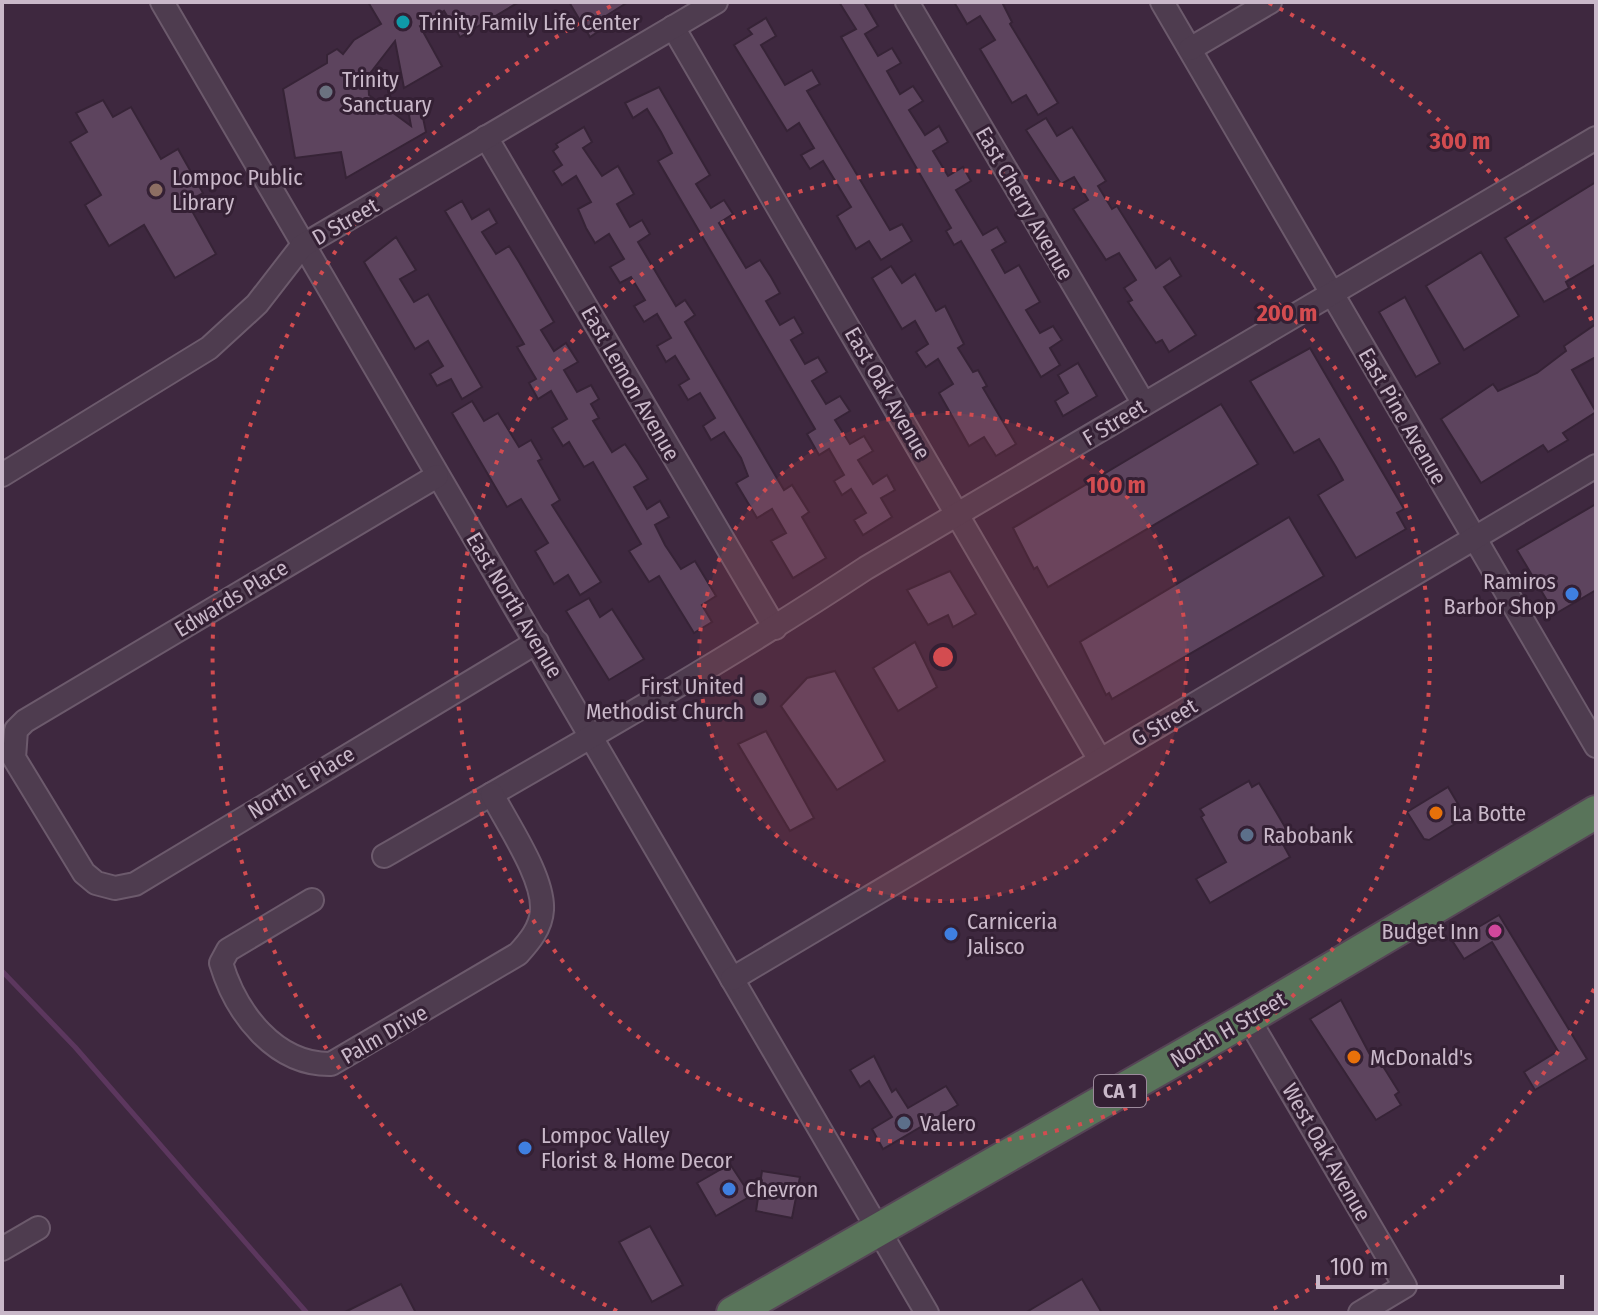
<svg xmlns="http://www.w3.org/2000/svg" width="1598" height="1315" font-family="'Fira Sans Condensed',sans-serif">
  <style>
    .lines { fill: none; stroke-linecap: round; stroke-linejoin: round }
    .stream { stroke: #5c375e; stroke-width: 5 }
    .building { fill: #5d445e; stroke: #362336; stroke-width: 2 }
    .minor-casing { stroke: #6c5a6c; stroke-width: 26 }
    .highway-casing { stroke: #564456; stroke-width: 36 }
    .minor { stroke: #4e3c4f; stroke-width: 22 }
    .highway { stroke: #59745a; stroke-width: 32 }
    .ring { fill: none; stroke: #d34c50; stroke-width: 4; stroke-dasharray: 4 8 }
    .culture-dot { fill: #0f9aa8; stroke: #342034; stroke-width: 3 }
    .worship-dot { fill: #6b7280; stroke: #342034; stroke-width: 3 }
    .education-dot { fill: #8d6e63; stroke: #342034; stroke-width: 3 }
    .shop-dot { fill: #3f7fe0; stroke: #342034; stroke-width: 3 }
    .food-dot { fill: #e8710a; stroke: #342034; stroke-width: 3 }
    .service-dot { fill: #5c6f8a; stroke: #342034; stroke-width: 3 }
    .hotel-dot { fill: #d1479c; stroke: #342034; stroke-width: 3 }
    .labels { text-anchor: middle; stroke-width: 6; stroke-linejoin: round; paint-order: stroke }
    .shield { fill: #342034; stroke: #9c8a9c; stroke-width: 2 }
    .shield-label { font-size: 20px; font-weight: bold; fill: #c9b8c9 }
    .poi-label { font-size: 22px; fill: #c9b8c9; stroke: #342034; text-anchor: start }
    .street-label { font-size: 22px; fill: #c9b8c9; stroke: #342034 }
    .centre { fill: #d34c50; stroke: #342034; stroke-width: 4 }
    .ring-label { font-size: 24px; text-anchor: middle; font-weight: bold; fill: #d34c50; stroke: #342034; stroke-width: 6; stroke-linejoin: round; paint-order: stroke }
  </style>
  <rect width="100%" height="100%" fill="#3e283f"/>
  <g class="lines">
    <polyline class="stream" points="2,971 75,1047 307,1313"/>
  </g>
  <g class="building">
    <polygon points="368,2 519,2 460,37 444,11 420,26 442,66 404,88 395,41 368,76 369,95 411,126 409,115 421,108 426,132 346,178 341,152 295,158 283,89 327,63 327,55 337,49 343,54 354,40 381,24"/>
    <polygon points="569,2 628,2 601,19 605,27 590,37"/>
    <polygon points="839,2 864,2 878,26 865,34 878,56 892,48 901,63 887,71 900,94 913,86 923,101 909,110 925,135 939,126 948,142 933,151 948,176 963,167 971,181 956,190 983,235 997,227 1006,242 992,250 1005,273 1019,265 1040,302 1026,310 1040,333 1053,326 1062,340 1050,348 1060,365 1041,377 961,241 954,245 946,231 951,228 841,37 856,29"/>
    <polygon points="954,2 1002,2 1012,22 1010,24 1058,103 1038,115 1026,95 1012,103 980,49 995,40 980,16 967,24"/>
    <polygon points="766,18 776,36 761,45 785,85 812,70 820,84 807,91 890,230 902,224 912,241 881,260 869,241 856,249 837,216 851,207 823,161 810,169 801,155 814,148 799,123 787,131 734,45 752,34 748,29"/>
    <polygon points="659,87 710,175 696,184 711,208 724,200 733,214 719,223 746,268 760,260 771,277 780,293 766,301 780,325 794,317 803,333 791,340 805,364 818,357 827,372 812,381 826,404 840,396 850,411 835,420 850,444 864,436 873,451 858,460 873,484 887,475 895,490 881,498 892,517 863,535 854,520 866,513 851,489 842,495 834,481 844,475 829,449 819,455 807,434 815,429 658,161 672,153 661,132 647,109 633,118 625,103"/>
    <polygon points="103,100 113,117 131,107 161,159 178,149 203,193 187,202 216,254 175,278 144,225 109,246 85,205 101,195 70,142 87,132 76,113"/>
    <polygon points="1046,118 1057,136 1072,127 1106,181 1098,186 1112,209 1117,206 1156,268 1170,258 1181,276 1164,287 1196,335 1169,352 1162,340 1156,343 1128,302 1132,300 1124,288 1136,280 1119,253 1106,260 1073,209 1088,200 1074,177 1061,184 1026,130"/>
    <polygon points="584,127 592,142 583,148 602,176 618,166 634,194 617,204 630,227 642,220 650,234 638,242 676,306 685,300 695,315 685,322 784,490 792,485 809,512 802,517 826,558 793,578 771,541 786,533 772,509 757,518 736,483 748,476 741,458 724,432 711,440 703,426 715,418 700,393 688,400 679,385 689,379 675,356 666,362 657,346 671,338 657,314 644,322 634,306 645,300 631,277 620,283 610,267 624,259 609,234 595,243 586,228 578,209 591,202 576,176 562,185 553,171 562,165 553,151 558,147 556,144"/>
    <polygon points="1596,182 1596,264 1566,282 1569,288 1544,302 1505,238"/>
    <polygon points="462,201 472,219 489,209 497,223 482,232 496,254 509,246 519,262 554,322 541,330 554,351 566,343 578,362 564,370 577,392 591,385 599,399 591,404 599,418 593,421 612,452 625,444 638,463 648,479 634,487 647,509 660,501 669,517 655,525 665,545 681,569 695,561 716,596 702,605 712,622 694,633 659,576 649,582 629,551 641,544 593,462 584,467 569,442 563,446 552,428 567,419 551,391 538,399 529,383 536,379 517,347 524,344 445,211"/>
    <polygon points="396,237 416,270 400,279 414,302 428,294 482,387 462,399 451,379 437,386 430,374 443,366 428,341 415,349 364,262"/>
    <polygon points="1481,252 1519,316 1464,350 1426,286"/>
    <polygon points="891,266 902,283 915,274 936,311 945,306 964,344 958,348 973,372 978,370 987,386 983,388 1016,444 996,456 984,437 969,446 939,393 953,384 938,359 926,367 916,352 928,344 915,321 902,329 872,278"/>
    <polygon points="1405,297 1440,363 1416,377 1379,312"/>
    <polygon points="1596,324 1596,357 1572,370 1596,412 1563,433 1568,440 1548,452 1543,445 1481,483 1441,419 1493,384 1498,391 1537,373 1566,351 1564,346"/>
    <polygon points="1310,348 1404,509 1397,513 1406,529 1356,558 1318,495 1343,480 1336,467 1319,439 1294,453 1250,381"/>
    <polygon points="1078,363 1097,396 1063,416 1055,401 1068,393 1058,375"/>
    <polygon points="472,401 484,421 498,413 519,447 531,440 542,459 538,461 560,500 552,505 601,582 580,595 568,575 554,584 535,551 548,543 521,499 507,507 452,413"/>
    <polygon points="1221,404 1258,464 1048,587 1037,567 1034,569 1013,528"/>
    <polygon points="1596,504 1596,590 1555,614 1517,550"/>
    <polygon points="1289,517 1324,576 1112,699 1109,693 1106,695 1080,642"/>
    <polygon points="950,571 976,614 953,627 948,615 928,625 907,590"/>
    <polygon points="589,598 600,617 612,609 644,659 609,680 566,611"/>
    <polygon points="915,642 937,687 898,711 873,668"/>
    <polygon points="835,671 885,761 837,790 781,706 807,678"/>
    <polygon points="766,731 814,818 790,831 738,744"/>
    <polygon points="1249,781 1252,787 1259,783 1288,832 1279,837 1290,857 1210,903 1196,879 1226,862 1201,817 1204,815 1200,809"/>
    <polygon points="1448,787 1464,814 1456,819 1458,822 1429,840 1424,839 1407,812"/>
    <polygon points="1499,915 1587,1059 1535,1090 1524,1072 1558,1051 1492,942 1464,959 1453,942"/>
    <polygon points="1341,1000 1376,1066 1381,1063 1399,1092 1395,1095 1401,1105 1376,1120 1310,1019"/>
    <polygon points="874,1056 892,1092 896,1089 908,1108 946,1086 958,1105 883,1149 872,1129 892,1117 869,1081 860,1087 850,1070"/>
    <polygon points="730,1164 751,1196 716,1216 697,1183"/>
    <polygon points="762,1171 800,1177 792,1218 756,1211"/>
    <polygon points="650,1226 683,1285 652,1302 619,1242"/>
    <polygon points="1082,1279 1102,1313 1025,1313"/>
    <polygon points="401,1284 416,1313 343,1313"/>
  </g>
  <g class="lines">
    <g class="minor-casing">
      <g id="minor">
        <polyline points="162,2 927,1313"/>
        <polyline points="907,2 1144,404"/>
        <polyline points="1162,2 1596,746"/>
        <polyline points="673,27 1100,760"/>
        <polyline points="1190,49 1270,2"/>
        <polyline points="486,137 775,628"/>
        <polyline points="2,475 209,348 257,304 302,246 716,2"/>
        <polyline points="437,476 25,721 16,730 14,758 84,873 96,883 115,888 135,884 537,642"/>
        <path d="M384,856C547,762 710,671 866,568L1596,138"/>
        <path d="M312,900L228,950L221,963C236,1013 275,1065 331,1064L518,954C529,942 541,928 542,910C544,877 507,824 492,794"/>
        <polyline points="732,979 1596,466"/>
        <polyline points="1248,1018 1405,1286 1360,1313"/>
        <polyline points="2,1249 38,1228"/>
      </g>
    </g>
    <g class="highway-casing">
      <polyline id="highway" points="733,1313 1248,1018 1596,812"/>
    </g>
    <use href="#minor" class="minor"/>
    <use href="#highway" class="highway"/>
  </g>
  <circle cx="943" cy="657" r="244" fill="#d34c50" fill-opacity=".12"/>
  <g class="ring">
    <circle cx="943" cy="657" r="244"/>
    <circle cx="943" cy="657" r="487"/>
    <path d="M1594 989A731 731 0 0 1 1269 1311M617 1311A731 731 0 0 1 617 3M1269 3A731 731 0 0 1 1594 325"/>
  </g>
  <circle class="culture-dot" cx="403" cy="22" r="8"/>
  <g class="worship-dot">
    <circle cx="326" cy="92" r="8"/>
    <circle cx="760" cy="699" r="8"/>
  </g>
  <circle class="education-dot" cx="156" cy="190" r="8"/>
  <g class="shop-dot">
    <circle cx="1572" cy="594" r="8"/>
    <circle cx="951" cy="934" r="8"/>
    <circle cx="525" cy="1148" r="8"/>
    <circle cx="729" cy="1189" r="8"/>
  </g>
  <g class="food-dot">
    <circle cx="1436" cy="813" r="8"/>
    <circle cx="1354" cy="1057" r="8"/>
  </g>
  <g class="service-dot">
    <circle cx="1247" cy="835" r="8"/>
    <circle cx="904" cy="1123" r="8"/>
  </g>
  <circle class="hotel-dot" cx="1495" cy="931" r="8"/>
  <g class="labels">
    <rect class="shield" x="1094" y="1075" width="52" height="32" rx="6"/>
    <g class="shield-label">
      <text x="1120" y="1098">CA 1</text>
    </g>
    <g class="poi-label">
      <text x="419" y="30">Trinity Family Life Center</text>
      <text x="342" y="87">Trinity<tspan x="342" dy="25">Sanctuary</tspan></text>
      <text x="172" y="185">Lompoc Public<tspan x="172" dy="25">Library</tspan></text>
      <text x="1556" y="589" text-anchor="end">Ramiros<tspan x="1556" dy="25">Barbor Shop</tspan></text>
      <text x="744" y="694" text-anchor="end">First United<tspan x="744" dy="25">Methodist Church</tspan></text>
      <text x="1452" y="821">La Botte</text>
      <text x="1263" y="843">Rabobank</text>
      <text x="967" y="929">Carniceria<tspan x="967" dy="25">Jalisco</tspan></text>
      <text x="1479" y="939" text-anchor="end">Budget Inn</text>
      <text x="1370" y="1065">McDonald's</text>
      <text x="920" y="1131">Valero</text>
      <text x="541" y="1143">Lompoc Valley<tspan x="541" dy="25">Florist &amp; Home Decor</tspan></text>
      <text x="745" y="1197">Chevron</text>
    </g>
    <g class="street-label">
      <text transform="translate(1025 203) rotate(60)" y="8">East Cherry Avenue</text>
      <text transform="translate(345 221) rotate(-30)" y="8">D Street</text>
      <text transform="translate(631 383) rotate(60)" y="8">East Lemon Avenue</text>
      <text transform="translate(888 393) rotate(60)" y="8">East Oak Avenue</text>
      <text transform="translate(1403 416) rotate(60)" y="8">East Pine Avenue</text>
      <text transform="translate(1114 422) rotate(-31)" y="8">F Street</text>
      <text transform="translate(231 598) rotate(-31)" y="8">Edwards Place</text>
      <text transform="translate(515 605) rotate(59)" y="8">East North Avenue</text>
      <text transform="translate(1164 722) rotate(-31)" y="8">G Street</text>
      <text transform="translate(301 782) rotate(-31)" y="8">North E Place</text>
      <text transform="translate(1228 1029) rotate(-30)" y="8">North H Street</text>
      <text transform="translate(384 1034) rotate(-30)" y="8">Palm Drive</text>
      <text transform="translate(1327 1152) rotate(60)" y="8">West Oak Avenue</text>
    </g>
  </g>
  <circle cx="943" cy="657" r="12" class="centre"/>
  <g class="ring-label">
    <text x="1460" y="149">300 m</text>
    <text x="1287" y="321">200 m</text>
    <text x="1116" y="493">100 m</text>
  </g>
  <rect width="1598" height="1315" fill="none" stroke="#c9b8c9" stroke-width="8"/>
  <path d="M1318 1275v12h244v-12" fill="none" stroke="#c9b8c9" stroke-width="4"/>
  <text x="1330" y="1275" font-size="24" fill="#c9b8c9" stroke="#342034" stroke-width="6" paint-order="stroke">100 m</text>
</svg>
